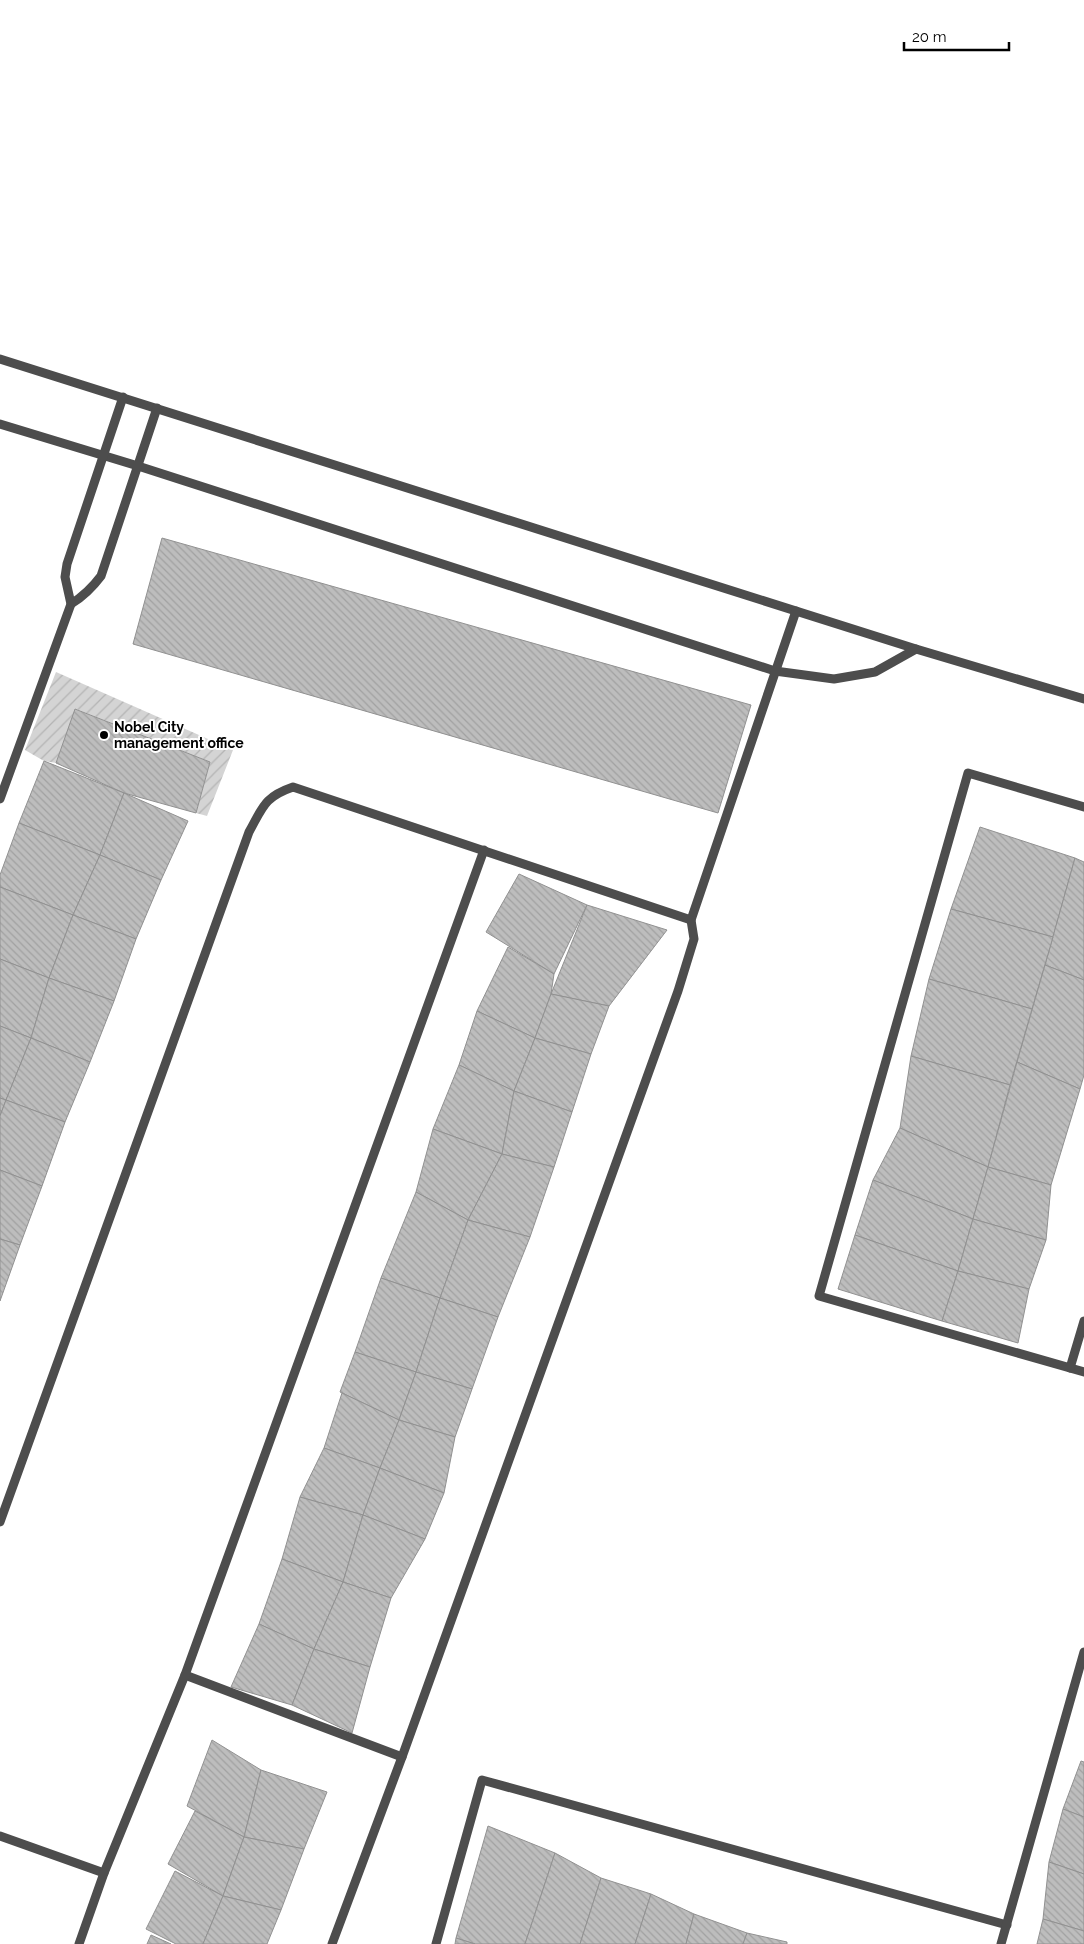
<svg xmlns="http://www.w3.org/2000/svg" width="1084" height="1944" font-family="Raleway,sans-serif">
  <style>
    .garden { fill: url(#garden-furrows) }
    .building { fill: url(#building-back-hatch); stroke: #919191 }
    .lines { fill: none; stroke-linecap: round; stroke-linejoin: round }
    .minor { stroke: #4d4d4d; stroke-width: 9 }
    .poi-dot { fill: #000; stroke: #fff; stroke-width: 2 }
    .labels { text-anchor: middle; stroke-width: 4; stroke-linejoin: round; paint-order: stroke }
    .poi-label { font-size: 14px; font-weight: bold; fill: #000; stroke: #fff; text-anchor: start }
  </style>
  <defs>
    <pattern id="garden-furrows" width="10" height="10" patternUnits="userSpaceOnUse" patternTransform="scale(1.25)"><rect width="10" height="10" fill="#d4d4d4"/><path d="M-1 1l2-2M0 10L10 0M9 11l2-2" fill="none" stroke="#b4b4b4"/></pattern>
    <pattern id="building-back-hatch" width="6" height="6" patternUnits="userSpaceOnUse" patternTransform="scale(1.25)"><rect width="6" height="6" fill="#bdbdbd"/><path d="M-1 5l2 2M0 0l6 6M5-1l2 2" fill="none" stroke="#a1a1a1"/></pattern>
  </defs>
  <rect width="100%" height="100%" fill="#fff"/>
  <polygon class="garden" points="56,672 233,750 207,816 196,813 210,762 76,709 56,763 44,761 25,750"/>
  <g class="building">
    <polygon points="162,538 751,705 718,813 133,644"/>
    <polygon points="75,709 210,762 196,813 124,793 56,763"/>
    <polygon points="44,761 124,793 100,855 19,823"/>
    <polygon points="124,793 188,821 161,880 100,855"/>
    <polygon points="19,823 100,855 73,915 0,887 0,875"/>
    <polygon points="980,827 1075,858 1053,937 951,909"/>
    <polygon points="100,855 161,880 136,939 73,915"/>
    <polygon points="1075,858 1084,862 1084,980 1045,965"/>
    <polygon points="519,874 587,905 554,974 486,932"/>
    <polygon points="0,887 73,915 49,978 0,959"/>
    <polygon points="587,905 667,930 609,1006 551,994"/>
    <polygon points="951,909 1053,937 1032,1009 929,979"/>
    <polygon points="73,915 136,939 114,1001 49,978"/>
    <polygon points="508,947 554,974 551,994 535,1038 477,1011"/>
    <polygon points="0,959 49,978 31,1038 0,1026"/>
    <polygon points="1045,965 1084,980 1084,1075 1080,1089 1017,1062"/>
    <polygon points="49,978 114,1001 90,1062 31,1038"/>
    <polygon points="929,979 1032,1009 1010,1085 911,1056"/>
    <polygon points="551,994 609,1006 591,1054 535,1038"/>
    <polygon points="477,1011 535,1038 514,1091 459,1065"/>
    <polygon points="0,1026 31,1038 6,1100 0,1098"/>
    <polygon points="31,1038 90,1062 65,1122 6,1100"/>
    <polygon points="535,1038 591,1054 572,1112 514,1091"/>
    <polygon points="911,1056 1010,1085 988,1167 900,1128"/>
    <polygon points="1017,1062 1080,1089 1051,1185 988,1167"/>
    <polygon points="459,1065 514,1091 502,1154 433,1129"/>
    <polygon points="514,1091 572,1112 554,1167 502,1154"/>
    <polygon points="0,1098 6,1100 0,1116"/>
    <polygon points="6,1100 65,1122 42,1186 0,1170 0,1116"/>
    <polygon points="900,1128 988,1167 973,1219 873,1180"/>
    <polygon points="433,1129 502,1154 468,1220 416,1192"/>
    <polygon points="502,1154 554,1167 530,1237 468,1220"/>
    <polygon points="988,1167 1051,1185 1046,1240 973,1219"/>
    <polygon points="0,1170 42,1186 20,1245 0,1239"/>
    <polygon points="873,1180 973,1219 958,1271 855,1235"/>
    <polygon points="416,1192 468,1220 440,1298 381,1278"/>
    <polygon points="973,1219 1046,1240 1029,1289 958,1271"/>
    <polygon points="468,1220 530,1237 498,1317 440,1298"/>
    <polygon points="855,1235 958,1271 942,1321 838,1289"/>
    <polygon points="0,1239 20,1245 0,1301"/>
    <polygon points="958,1271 1029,1289 1018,1343 942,1321"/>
    <polygon points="381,1278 440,1298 416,1372 355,1352"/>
    <polygon points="440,1298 498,1317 472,1389 416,1372"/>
    <polygon points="355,1352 416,1372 399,1420 340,1392"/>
    <polygon points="416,1372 472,1389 455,1437 399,1420"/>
    <polygon points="342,1393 399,1420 380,1468 324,1448"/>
    <polygon points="399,1420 455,1437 444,1493 380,1468"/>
    <polygon points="324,1448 380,1468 363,1515 300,1497"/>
    <polygon points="380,1468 444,1493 425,1539 363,1515"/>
    <polygon points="300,1497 363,1515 343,1582 282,1559"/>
    <polygon points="363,1515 425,1539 391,1598 343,1582"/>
    <polygon points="282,1559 343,1582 314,1649 259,1624"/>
    <polygon points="343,1582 391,1598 370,1667 314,1649"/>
    <polygon points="259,1624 314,1649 292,1705 231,1687"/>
    <polygon points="314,1649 370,1667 352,1733 292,1705"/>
    <polygon points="212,1740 261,1770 244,1837 187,1806"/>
    <polygon points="1081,1761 1084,1762 1084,1817 1063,1809"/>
    <polygon points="261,1770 327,1792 304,1849 244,1837"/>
    <polygon points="1063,1809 1084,1817 1084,1874 1049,1862"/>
    <polygon points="195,1811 244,1837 223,1896 168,1864"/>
    <polygon points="488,1826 555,1853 525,1944 475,1944 456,1938"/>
    <polygon points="244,1837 304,1849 281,1910 223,1896"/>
    <polygon points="555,1853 601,1878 580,1944 525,1944"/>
    <polygon points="1049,1862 1084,1874 1084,1931 1043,1919"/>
    <polygon points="175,1871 223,1896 203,1944 176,1944 146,1929"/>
    <polygon points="601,1878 651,1894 635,1944 580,1944"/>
    <polygon points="651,1894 694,1914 686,1944 635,1944"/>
    <polygon points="223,1896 281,1910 267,1944 203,1944"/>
    <polygon points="694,1914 747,1933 743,1944 686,1944"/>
    <polygon points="1043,1919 1084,1931 1084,1944 1037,1944"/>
    <polygon points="747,1933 787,1942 787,1944 743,1944"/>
    <polygon points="151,1935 171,1944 147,1944"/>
    <polygon points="456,1938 475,1944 455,1944"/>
  </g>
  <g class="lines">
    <g class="minor">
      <polyline points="0,359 916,649 1084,699"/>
      <polyline points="0,424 138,466 775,671 834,679 875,672 916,649"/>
      <path d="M71,604C84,596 92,588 101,576L157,408"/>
      <polyline points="0,799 71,604 65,577 67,564 123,397"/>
      <polyline points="1084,807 968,773 819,1296 1084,1372"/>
      <polyline points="691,920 796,611"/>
      <polyline points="1070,1368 1084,1321"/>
      <path d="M0,1522L249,832C263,807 264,797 293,787L691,920L694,939L678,991L402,1757L332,1944"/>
      <polyline points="185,1675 402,1757"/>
      <polyline points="0,1836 104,1873"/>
      <polyline points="79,1944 104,1873 185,1675 484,850"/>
      <polyline points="436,1944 482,1780 1007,1925"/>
      <polyline points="1001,1944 1084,1652"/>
    </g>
  </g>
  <circle class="poi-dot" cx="104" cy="735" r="5"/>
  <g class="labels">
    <g class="poi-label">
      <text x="114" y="732">Nobel City<tspan x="114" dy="16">management office</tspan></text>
    </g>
  </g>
  <path d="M904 42v8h105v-8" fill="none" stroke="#000000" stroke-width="2.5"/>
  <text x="912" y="42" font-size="15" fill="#000000" stroke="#ffffff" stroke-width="4" paint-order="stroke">20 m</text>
</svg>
